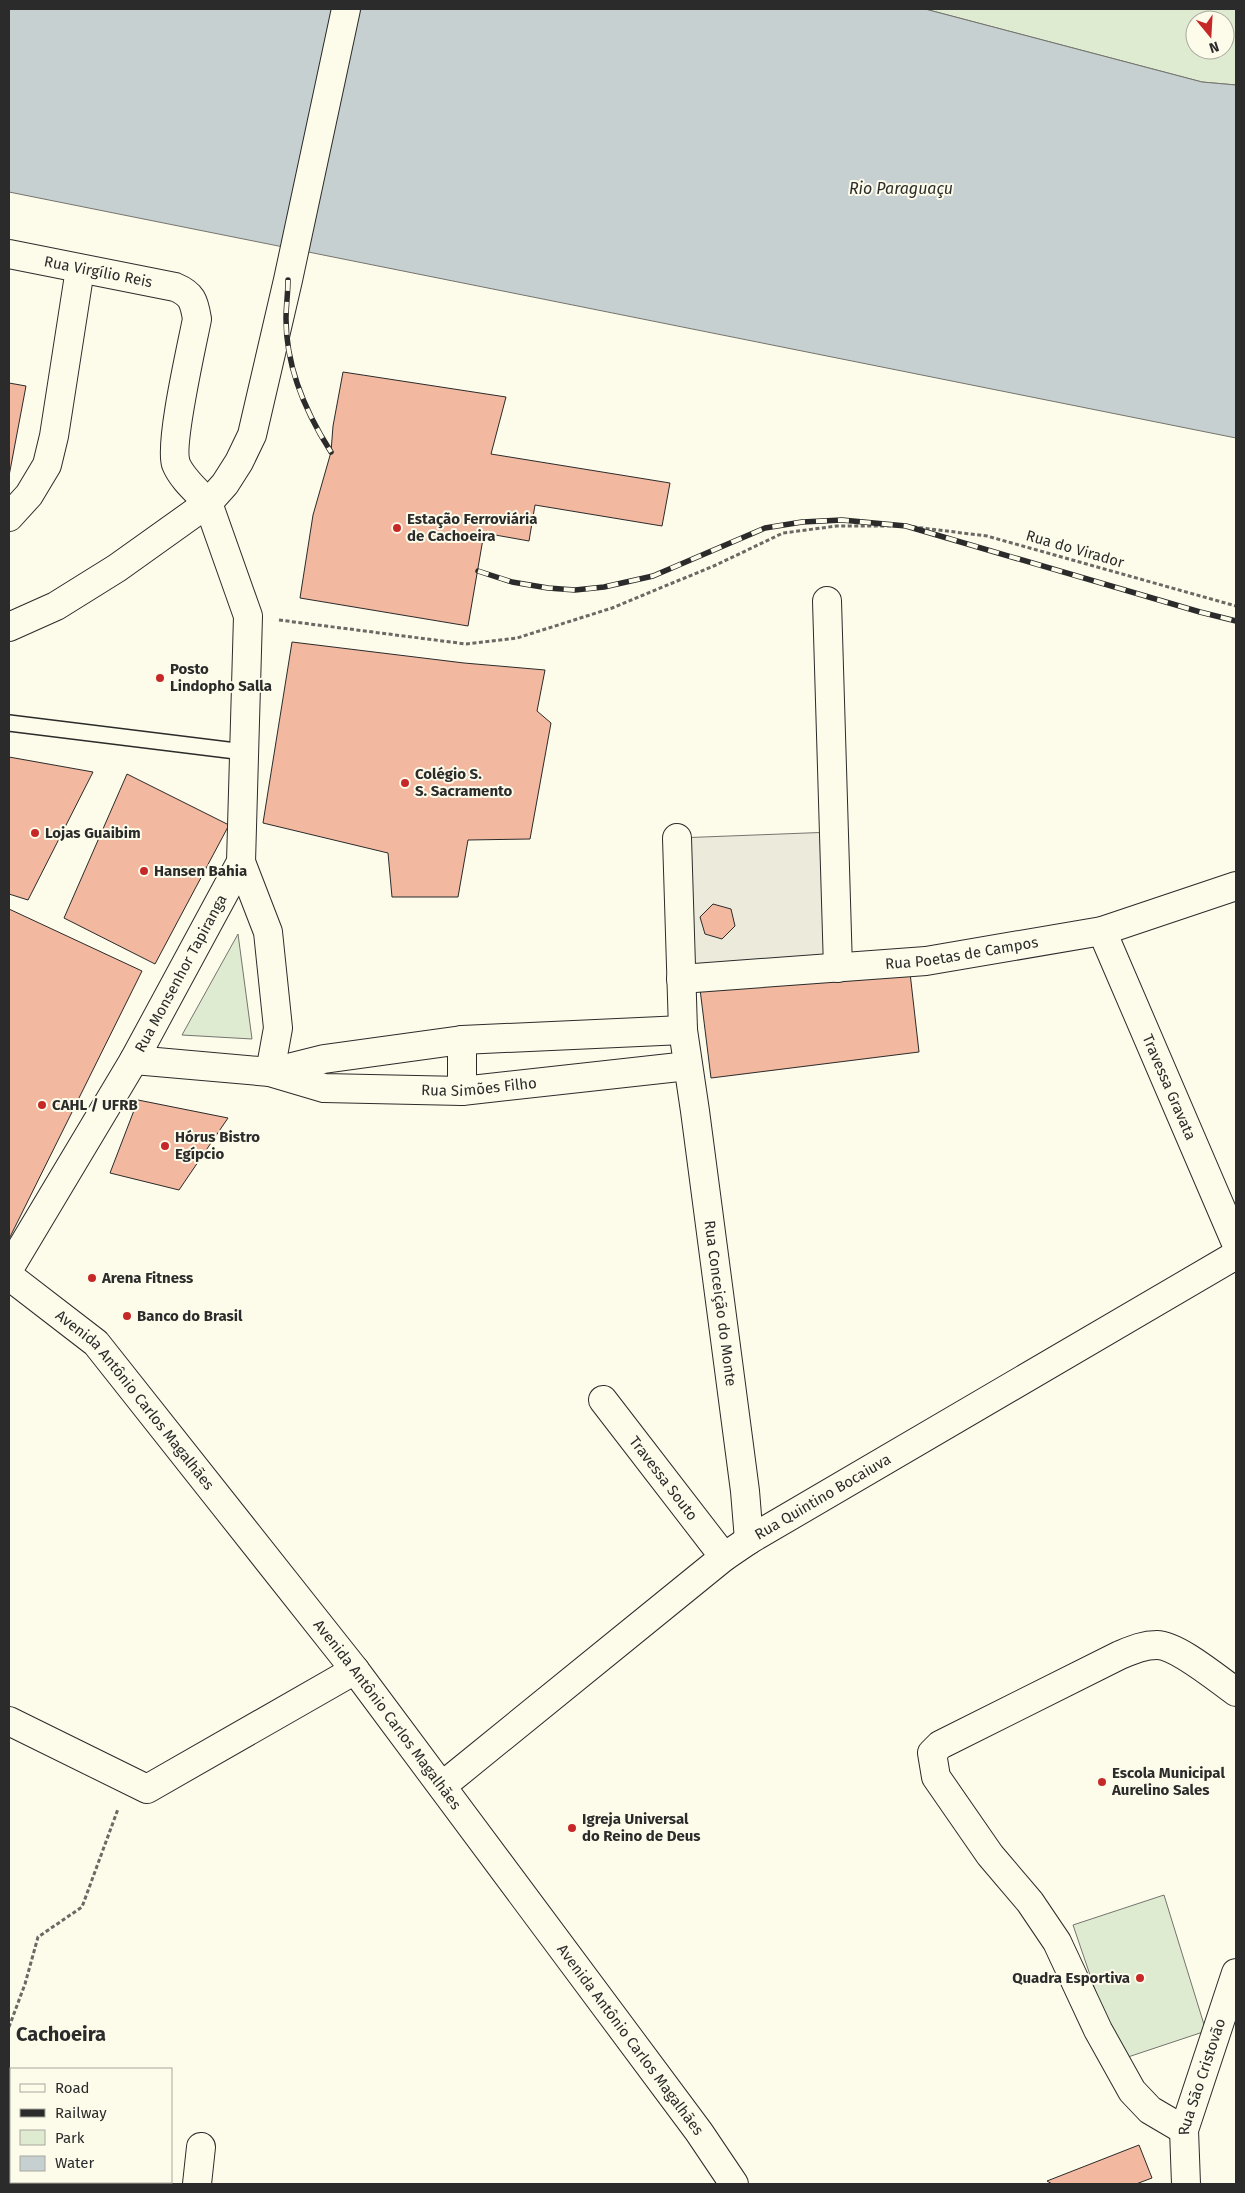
<svg xmlns="http://www.w3.org/2000/svg" width="1245" height="2193" font-family="'Fira Sans',sans-serif">
  <style>
    .green { fill: #deebd1; stroke: #74746e; fill-rule: evenodd }
    .parking { fill: #eceadb; stroke: #74746e }
    .water { fill: #c7d0d0; stroke: #74746e }
    .building { fill: #f2b8a0; stroke: #2b2b2b }
    .lines { fill: none; stroke-linecap: round; stroke-linejoin: round }
    .service-casing { stroke: #2b2b2b; stroke-width: 18 }
    .minor-casing { stroke: #2b2b2b; stroke-width: 30 }
    .tertiary-casing { stroke: #2b2b2b; stroke-width: 30 }
    .primary-casing { stroke: #2b2b2b; stroke-width: 30 }
    .path { stroke: #6a6964; stroke-width: 3; stroke-dasharray: 4 2.5; stroke-linecap: butt }
    .service { stroke: #fdfbea; stroke-width: 15 }
    .minor { stroke: #fdfbea; stroke-width: 28 }
    .tertiary { stroke: #fdfbea; stroke-width: 28 }
    .primary { stroke: #fdfbea; stroke-width: 28 }
    .rail-casing { stroke: #2b2b2b; stroke-width: 5.5 }
    .rail { stroke: #fdfbea; stroke-width: 4; stroke-dasharray: 11; stroke-linecap: butt }
    .poi-dot { fill: #c62828; stroke: #fdfbea; stroke-width: 2 }
    .labels { text-anchor: middle; stroke-width: 4; stroke-linejoin: round; paint-order: stroke }
    .street-label { font-size: 15px; fill: #2b2b2b; stroke: #fdfbea }
    .poi-label { font-size: 15px; font-weight: bold; fill: #2b2b2b; stroke: #fdfbea; text-anchor: start }
    .water-label { font-size: 16px; font-style: italic; fill: #2b2b2b; stroke: #fdfbea }
    .district-label { font-size: 20px; font-weight: bold; fill: #2b2b2b; stroke: #fdfbea }
  </style>
  <rect width="100%" height="100%" fill="#fdfbea"/>
  <g class="green">
    <path d="M925,9H1236V85L1202,82ZM1195,20H1225V50H1195Z"/>
    <polygon points="238,934 252,1039 182,1035"/>
    <polygon points="1164,1895 1206,2031 1119,2060 1073,1925"/>
  </g>
  <polygon class="parking" points="833,832 838,968 681,979 677,838"/>
  <polygon class="water" points="9,9 925,9 1202,82 1236,85 1236,438 9,192"/>
  <g class="building">
    <polygon points="343,372 506,397 491,454 670,483 662,526 535,505 529,541 484,533 468,626 300,598 313,515 331,452 333,426"/>
    <polygon points="9,383 26,386 9,476"/>
    <polygon points="292,642 464,663 545,670 537,711 551,723 530,839 468,840 458,897 392,897 388,853 263,823"/>
    <polygon points="9,757 93,772 28,900 9,894"/>
    <polygon points="127,774 229,825 155,964 64,918"/>
    <polygon points="713,904 731,909 735,926 722,939 705,934 700,917"/>
    <polygon points="9,909 142,971 9,1239"/>
    <polygon points="909,964 919,1052 711,1078 700,989"/>
    <polygon points="138,1100 228,1118 179,1190 110,1173"/>
    <polygon points="9,2128 11,2128 11,2182 23,2182 23,2184 9,2184"/>
    <polygon points="1139,2145 1152,2178 1136,2184 1052,2184 1047,2181"/>
  </g>
  <g class="lines">
    <g class="service-casing">
      <polyline id="service" points="9,723 244,752"/>
    </g>
    <g class="minor-casing">
      <g id="minor">
        <polyline points="9,517 29,495 47,465 54,436 80,269"/>
        <polyline points="827,601 838,968"/>
        <path id="s1" d="M677,838L683,1030L695,1111L745,1491L749,1540"/>
        <polyline points="241,862 268,932 278,1028 270,1072"/>
        <path id="s2" d="M1102,931L1236,1243"/>
        <path id="s3" d="M681,979L926,961L1102,931L1236,886"/>
        <path id="s4" d="M134,1060L270,1072L324,1088L462,1091L688,1066"/>
        <polyline points="272,1072 324,1059 462,1040 683,1030"/>
        <polyline points="462,1091 462,1040"/>
        <path id="s5" d="M603,1400L724,1557"/>
        <polyline points="9,1721 147,1789 355,1670"/>
        <path id="s6" d="M442,1786L724,1557L749,1540L1236,1255"/>
        <path d="M1184,2130L1150,2110L1132,2091L1098,2030L1057,1942L1030,1902L990,1855L936,1777L932,1753L940,1745L1120,1655C1132,1650 1143,1645 1157,1645C1177,1645 1219,1680 1236,1692"/>
        <polyline points="197,2184 201,2147"/>
        <path id="s7" d="M1186,2184L1184,2130L1236,1973"/>
      </g>
    </g>
    <g class="tertiary-casing">
      <g id="tertiary">
        <path id="s8" d="M9,254L175,287C192,294 194,301 197,319C192,345 169,444 176,464C182,479 198,492 208,503"/>
      </g>
    </g>
    <g class="primary-casing">
      <g id="primary">
        <polyline points="9,627 56,606 117,568 208,503 225,484 239,462 252,435 288,280 346,9"/>
        <path id="s9" d="M9,1269L134,1060L241,862L248,616L208,503"/>
        <path id="s10" d="M9,1276L96,1343L355,1670L699,2132L734,2184"/>
      </g>
    </g>
    <g class="path">
      <polyline points="279,620 466,644 517,638 612,608 716,565 783,533 837,526 906,526 987,536 1236,606"/>
      <polyline points="9,2027 25,1984 38,1937 82,1907 118,1809"/>
    </g>
    <use href="#service" class="service"/>
    <use href="#minor" class="minor"/>
    <use href="#tertiary" class="tertiary"/>
    <use href="#primary" class="primary"/>
    <g class="rail-casing">
      <g id="rail">
        <path d="M288,280C288,293 286,306 286,319C286,367 306,413 331,452"/>
        <polyline points="478,571 512,582 548,588 575,590 604,587 653,576 765,528 802,522 842,520 906,526 1200,612 1236,621"/>
      </g>
    </g>
    <use href="#rail" class="rail"/>
  </g>
  <g class="poi-dot">
    <circle cx="397" cy="528" r="5"/>
    <circle cx="160" cy="678" r="5"/>
    <circle cx="405" cy="783" r="5"/>
    <circle cx="35" cy="833" r="5"/>
    <circle cx="144" cy="871" r="5"/>
    <circle cx="42" cy="1105" r="5"/>
    <circle cx="165" cy="1146" r="5"/>
    <circle cx="92" cy="1278" r="5"/>
    <circle cx="127" cy="1316" r="5"/>
    <circle cx="1102" cy="1782" r="5"/>
    <circle cx="572" cy="1828" r="5"/>
    <circle cx="1140" cy="1978" r="5"/>
  </g>
  <g class="labels">
    <g class="street-label">
      <text dy="5" stroke="none"><textPath href="#s8" startOffset="91">Rua Virgílio Reis</textPath></text>
      <text transform="translate(1075 549) rotate(16)" y="5">Rua do Virador</text>
      <text dy="5" stroke="none"><textPath href="#s3" startOffset="282">Rua Poetas de Campos</textPath></text>
      <text dy="5" stroke="none"><textPath href="#s9" startOffset="342">Rua Monsenhor Tapiranga</textPath></text>
      <text dy="5" stroke="none"><textPath href="#s4" startOffset="348">Rua Simões Filho</textPath></text>
      <text dy="5" stroke="none"><textPath href="#s2" startOffset="170">Travessa Gravata</textPath></text>
      <text dy="5" stroke="none"><textPath href="#s1" startOffset="468">Rua Conceição do Monte</textPath></text>
      <text dy="5" stroke="none"><textPath href="#s10" startOffset="178">Avenida Antônio Carlos Magalhães</textPath></text>
      <text dy="5" stroke="none"><textPath href="#s5" startOffset="99">Travessa Souto</textPath></text>
      <text dy="5" stroke="none"><textPath href="#s6" startOffset="479">Rua Quintino Bocaiuva</textPath></text>
      <text dy="5" stroke="none"><textPath href="#s10" startOffset="582">Avenida Antônio Carlos Magalhães</textPath></text>
      <text dy="5" stroke="none"><textPath href="#s10" startOffset="988">Avenida Antônio Carlos Magalhães</textPath></text>
      <text dy="5" stroke="none"><textPath href="#s7" startOffset="110">Rua São Cristovão</textPath></text>
    </g>
    <g class="poi-label">
      <text x="407" y="524">Estação Ferroviária<tspan x="407" dy="17">de Cachoeira</tspan></text>
      <text x="170" y="674">Posto<tspan x="170" dy="17">Lindopho Salla</tspan></text>
      <text x="415" y="779">Colégio S.<tspan x="415" dy="17">S. Sacramento</tspan></text>
      <text x="45" y="838">Lojas Guaibim</text>
      <text x="154" y="876">Hansen Bahia</text>
      <text x="52" y="1110">CAHL / UFRB</text>
      <text x="175" y="1142">Hórus Bistro<tspan x="175" dy="17">Egípcio</tspan></text>
      <text x="102" y="1283">Arena Fitness</text>
      <text x="137" y="1321">Banco do Brasil</text>
      <text x="1112" y="1778">Escola Municipal<tspan x="1112" dy="17">Aurelino Sales</tspan></text>
      <text x="582" y="1824">Igreja Universal<tspan x="582" dy="17">do Reino de Deus</tspan></text>
      <text x="1130" y="1983" text-anchor="end">Quadra Esportiva</text>
    </g>
    <g class="water-label">
      <text x="901" y="194">Rio Paraguaçu</text>
    </g>
    <g class="district-label">
      <text x="61" y="2041">Cachoeira</text>
    </g>
  </g>
  <rect width="1245" height="2193" fill="none" stroke="#2b2b2b" stroke-width="20"/>
  <rect x="10" y="2068" width="162" height="115" fill="#fdfbea" stroke="#a9a89e"/>
  <rect x="20" y="2084" width="25" height="8" fill="#fdfbea" stroke="#a9a89e"/>
  <text x="55" y="2093" font-size="15" fill="#2b2b2b">Road</text>
  <rect x="20" y="2109" width="25" height="8" fill="#2b2b2b" stroke="#a9a89e"/>
  <text x="55" y="2118" font-size="15" fill="#2b2b2b">Railway</text>
  <rect x="20" y="2130" width="25" height="15" fill="#deebd1" stroke="#a9a89e"/>
  <text x="55" y="2143" font-size="15" fill="#2b2b2b">Park</text>
  <rect x="20" y="2156" width="25" height="15" fill="#c7d0d0" stroke="#a9a89e"/>
  <text x="55" y="2168" font-size="15" fill="#2b2b2b">Water</text>
  <g transform="translate(1210 35) rotate(162)"><circle r="24" fill="#fdfbea" stroke="#a9a89e"/>
  <path d="M0-4L9 19L0 12L-9 19Z" fill="#c62828"/>
  <text y="-8" font-size="14" font-weight="bold" text-anchor="middle" fill="#2b2b2b">N</text>
  </g>
</svg>
